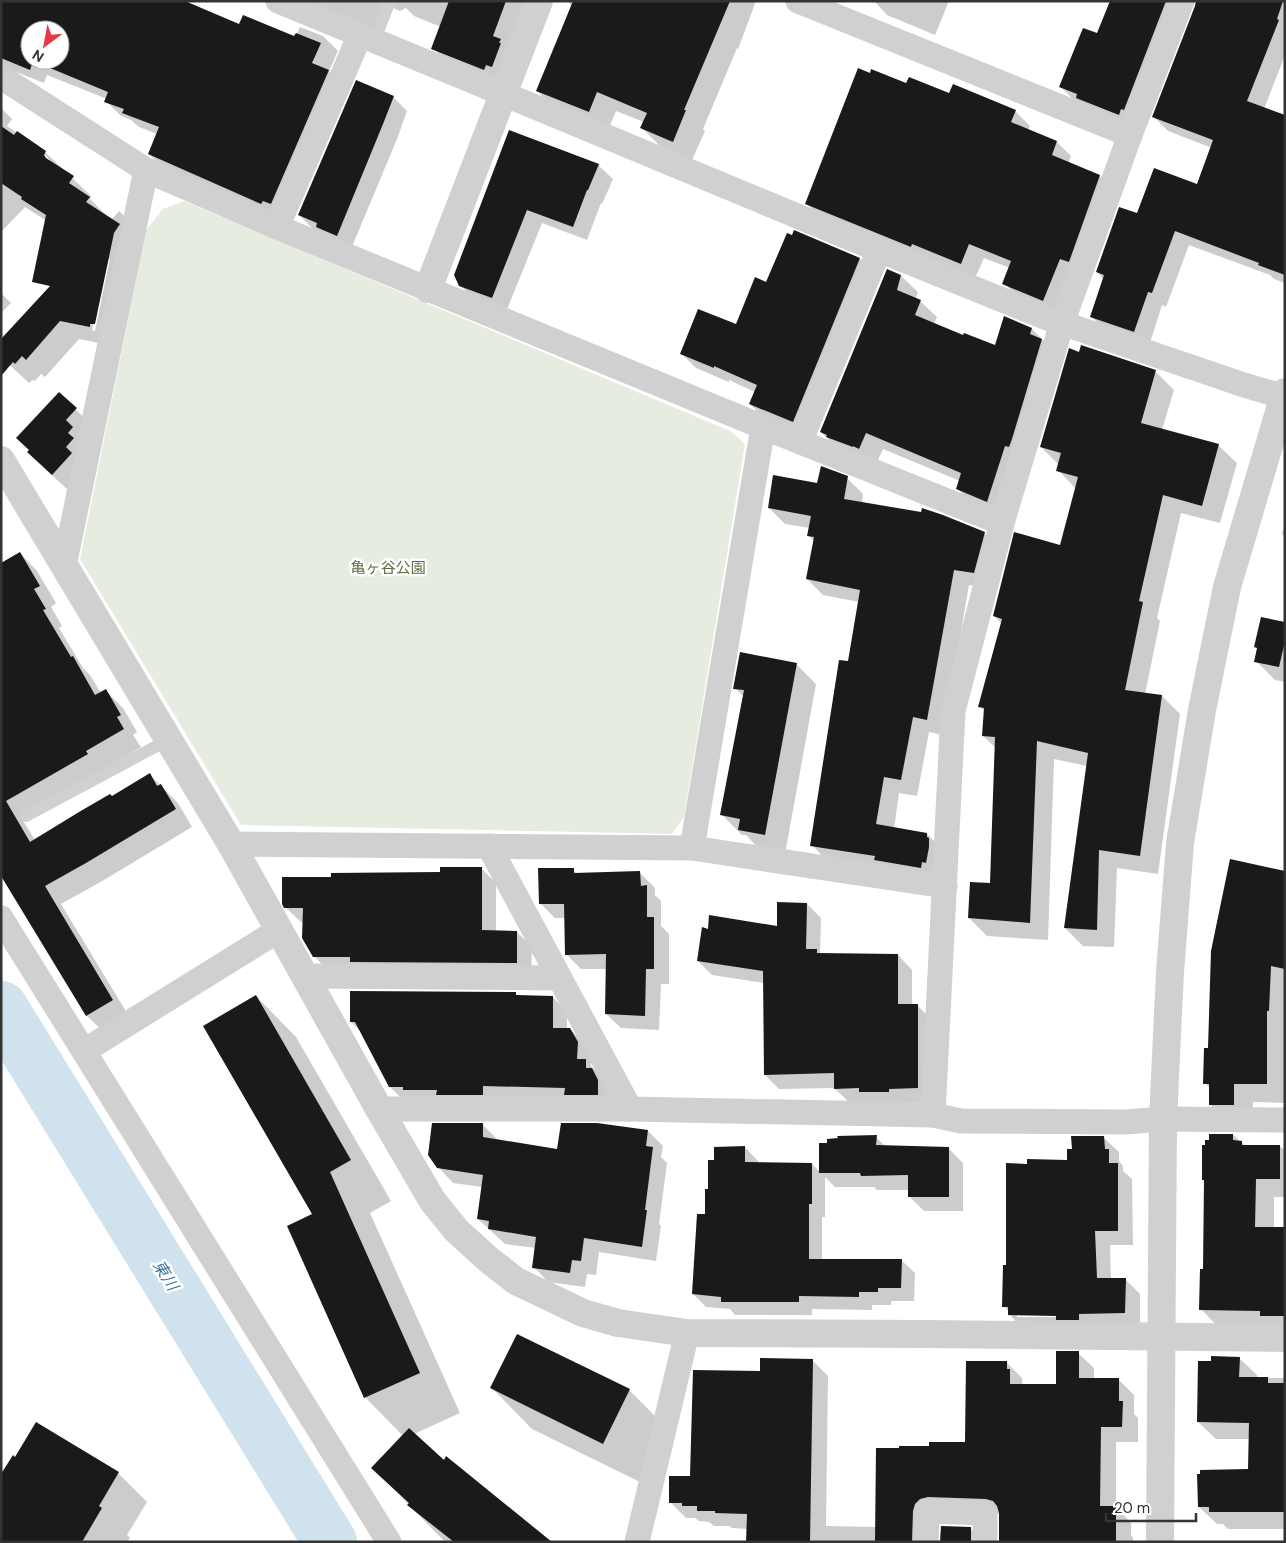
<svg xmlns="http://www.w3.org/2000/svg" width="1286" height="1543" font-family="'DM Sans','Noto Sans JP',sans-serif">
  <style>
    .green { fill: #e6ecdf }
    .shadow { fill: #0003; fill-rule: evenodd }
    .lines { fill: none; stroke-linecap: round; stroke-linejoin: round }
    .river { stroke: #cfe2ee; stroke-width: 54 }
    .building { fill: #1a1a1a; fill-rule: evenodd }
    .service { stroke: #d0d0d0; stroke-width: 12 }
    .minor { stroke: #d0d0d0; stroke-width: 25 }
    .tertiary { stroke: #d0d0d0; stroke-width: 28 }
    .labels { text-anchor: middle; stroke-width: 5; stroke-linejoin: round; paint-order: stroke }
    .park-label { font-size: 15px; fill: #56703f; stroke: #fff }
    .water-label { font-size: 16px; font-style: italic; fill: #3f7597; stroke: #fff }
  </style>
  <rect width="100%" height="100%" fill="#fff"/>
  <polygon class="green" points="184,201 730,431 745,444 684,817 672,834 241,825 80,559 146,230 163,209"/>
  <g class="shadow">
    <path d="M1,1L240,25L295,38L300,27L323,36L338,51L329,71L343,85L286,218L164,169L149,154L157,134L139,127L131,120L121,116L106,101L107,99L47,75L44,83L1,66ZM30,30H60V60H30Z"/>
    <polygon points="310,1 526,1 507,82 448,63 433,48 441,27 414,16 406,8 400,11 393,8 382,34"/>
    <polygon points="570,1 756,1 738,49 737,48 703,129 705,131 692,160 661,147 642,128 644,122 616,111 608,130 556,110 537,91 572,6 569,3"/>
    <polygon points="874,1 949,1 935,35 887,15"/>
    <polygon points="1111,1 1194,1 1134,129 1075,101 1060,86 1098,34"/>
    <polygon points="1197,1 1285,1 1285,55 1264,109 1285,117 1285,283 1274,279 1270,275 1189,245 1166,307 1162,305 1149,346 1106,332 1092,317 1104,279 1097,272 1138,215 1197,186 1212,148 1168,131 1154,117"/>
    <polygon points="907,85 1015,111 1030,126 1028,130 1057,142 1071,156 1068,164 1099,176 1114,191 1058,315 1018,298 1004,283 1010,268 984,258 975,278 821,218 806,203"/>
    <polygon points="393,97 407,111 397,139 351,249 313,229 299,215"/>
    <path d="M1,108L12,119L7,126L45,152L91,196L90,199L111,220L119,211L137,228L108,345L79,339L45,377L41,374L35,381L33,380L29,383L1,357L93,239L73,238L25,207L1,232ZM42,155H45L51,161L49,163ZM110,258L95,331L92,330L107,261Z"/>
    <polygon points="509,132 598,165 613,179 602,204 601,203 587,240 542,223 506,312 474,300 460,285"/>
    <polygon points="793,237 860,259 874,274 808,436 765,419 750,404 755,392 729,380 729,382 696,368 681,353 737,325 767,283"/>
    <polygon points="901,276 918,292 915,299 920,301 937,317 934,324 964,336 996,347 1032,329 1048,345 1004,517 974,505 958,489 960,481 883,449 876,464 838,449 821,432"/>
    <polygon points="1,293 11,303 1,313"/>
    <polygon points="1082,346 1156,372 1174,390 1162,430 1218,445 1237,463 1220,523 1181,513 1157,618 1160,621 1145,694 1162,696 1180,714 1158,874 1117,868 1114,947 1083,946 1065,928 1087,766 1054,759 1048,940 987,936 969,918 991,885 996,748 983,736 985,712 980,706 1002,624 994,616 1061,546 1076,489 1058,470 1059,465 1041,447"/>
    <polygon points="59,394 91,424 86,469 67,489 43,467"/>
    <polygon points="847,478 863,494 862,503 984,533 1000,549 990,588 969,585 943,735 929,732 917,796 899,793 894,829 927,834 943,850 942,879 828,862 812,845 849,663 859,602 823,595 807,579 814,541 808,535 810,528 785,524 769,508 818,484"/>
    <polygon points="1285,524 1285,537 1282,534"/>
    <polygon points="20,553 37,571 56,603 51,607 62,626 59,628 83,668 90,675 101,693 105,690 123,708 137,732 133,735 141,747 22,819 35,840 150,775 178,803 192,827 104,880 61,904 130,1018 105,1033 87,1016 1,874"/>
    <polygon points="1285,623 1285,682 1275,680 1256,661"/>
    <polygon points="796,664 816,684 785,854 759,849 746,835 742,835 722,815 744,697 735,688"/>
    <polygon points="481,868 496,883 496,932 517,932 532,947 531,978 329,972 314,956 304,922 301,922 285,907 332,879 441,874"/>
    <polygon points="573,870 578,874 640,873 655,888 655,895 661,901 661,926 669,934 669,984 661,984 659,1030 621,1028 606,1014 607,969 581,969 566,954 566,918 555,918 540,903"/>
    <polygon points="1285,872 1285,1103 1253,1102 1252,1124 1229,1124 1210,1104 1210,1088 1205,1083 1209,1049"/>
    <polygon points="807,904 821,918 820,954 898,955 912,970 912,1005 917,1005 932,1020 932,1102 850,1103 834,1088 779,1089 765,1075 764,983 712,975 698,961 709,930 778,927"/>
    <polygon points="515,993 518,996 553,997 567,1012 567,1029 570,1029 585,1044 592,1058 591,1066 600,1075 612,1095 612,1109 405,1102 390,1087 362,1033 351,1022"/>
    <polygon points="256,996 296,1037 391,1201 370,1213 460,1413 414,1434 444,1462 550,1542 445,1542 373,1468 403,1436 365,1397 314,1215"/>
    <polygon points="483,1125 497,1139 558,1150 648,1131 663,1146 661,1157 667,1163 659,1224 661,1226 656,1261 599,1252 596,1275 587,1274 585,1287 548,1282 534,1267 536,1248 505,1244 478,1219 482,1187 453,1183 438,1167"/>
    <polygon points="1233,1135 1246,1146 1280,1146 1285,1151 1285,1197 1274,1197 1274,1228 1285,1228 1285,1334 1220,1329 1201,1309 1205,1271 1205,1182 1203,1180"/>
    <polygon points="876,1137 886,1147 948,1148 963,1163 963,1211 924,1211 909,1196 909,1190 877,1190 874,1187 835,1187 825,1177 825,1217 822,1217 822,1260 901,1260 915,1273 914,1301 891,1301 891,1305 872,1305 872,1310 812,1309 812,1315 735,1315 730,1309 706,1307 693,1294 715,1161 745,1147 758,1161 758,1164 812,1164 820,1172"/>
    <path d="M1104,1138L1119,1152V1161L1123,1166V1171L1132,1179L1133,1245H1110L1111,1279H1125L1140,1294V1328L1024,1330L1010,1315L1009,1312L1004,1306L1007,1266L1028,1165L1069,1161ZM1017,1314L1062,1315V1317H1017Z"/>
    <polygon points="518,1335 629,1390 670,1431 644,1484 532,1429 492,1388"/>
    <polygon points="1078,1353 1094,1368 1094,1379 1118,1379 1134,1395 1134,1414 1138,1418 1138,1442 1116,1442 1116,1507 1131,1523 1131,1536 1133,1537 1133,1542 1001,1542 1001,1514 944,1512 927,1542 748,1542 748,1529 732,1528 729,1526 714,1526 709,1522 699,1521 695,1518 686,1518 670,1502 692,1477 761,1372 812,1360 828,1376 826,1526 876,1527 931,1448 967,1443 1006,1362 1022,1378 1022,1383 1024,1385 1057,1386"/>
    <polygon points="1239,1358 1257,1375 1257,1378 1285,1378 1285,1529 1228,1529 1223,1524 1217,1524 1199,1507 1249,1471 1250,1439 1216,1439 1198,1422 1212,1362"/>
    <polygon points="118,1473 147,1502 127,1535 130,1538 127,1542 1,1542"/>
    <polygon points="970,1528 984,1542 942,1542"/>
  </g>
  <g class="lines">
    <polyline class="river" points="1,1008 330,1542"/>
  </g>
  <g class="building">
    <path d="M1,1H185L239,24L243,15L294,36L296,33L321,43L312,63L329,70L271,204L263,201L261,204L148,154L159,127L122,113L124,109L104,102L108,92L33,61L30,70L1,58ZM30,30H60V60H30Z"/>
    <polygon points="449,1 506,1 493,36 501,39 499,43 501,43 492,67 486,65 484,70 431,49"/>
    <polygon points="573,1 730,1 684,110 686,110 673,142 640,128 647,113 597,92 589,112 536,91"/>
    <polygon points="1110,1 1166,1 1124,110 1121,109 1119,115 1076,98 1077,94 1059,87 1083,28 1097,33"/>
    <polygon points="1196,1 1283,1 1277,19 1279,20 1247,101 1285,115 1285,275 1258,265 1259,263 1175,231 1152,293 1148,292 1134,332 1090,317 1104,275 1096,272 1119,207 1137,213 1154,168 1197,184 1213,140 1152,117 1195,6"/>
    <polygon points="858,68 870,73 871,69 906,83 909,77 949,93 953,84 1016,110 1011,122 1057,141 1052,155 1100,175 1069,262 1060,259 1043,301 1002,284 1011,261 969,244 961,264 912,244 911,247 805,204"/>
    <polygon points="356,80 394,96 383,124 337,236 316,227 317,223 298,215"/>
    <polygon points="1,126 14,135 17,131 46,151 44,155 46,158 74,176 69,183 90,197 86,202 120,224 114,233 95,324 90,324 90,327 60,321 26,360 22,356 15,364 13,362 1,376 1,339 50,286 32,282 46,215 21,199 22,197 1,183"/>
    <polygon points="509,130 599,164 588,190 587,190 573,227 527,210 492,298 459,286 454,275"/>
    <polygon points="794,230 860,258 793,422 749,404 757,385 714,366 714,368 680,354 698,309 736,324 755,277 766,282 787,233 792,235"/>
    <polygon points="887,269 901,275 897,290 921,300 915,315 963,335 964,333 995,345 1004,316 1032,328 1030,334 1042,339 1012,439 1009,447 1005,446 987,502 956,489 961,473 866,433 859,449 853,446 853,447 826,437 827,435 820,432"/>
    <polygon points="1081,345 1156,370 1141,423 1219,444 1202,506 1163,495 1139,601 1143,602 1125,690 1162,695 1140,856 1099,850 1097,930 1064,928 1088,753 1037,741 1030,923 968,918 970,882 990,883 995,737 982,736 984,708 978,707 1002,619 993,616 1014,532 1060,545 1078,477 1056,471 1061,453 1040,447 1069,348 1079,352"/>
    <polygon points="59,392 77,408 66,420 73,427 68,433 74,438 66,447 72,453 52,475 27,452 29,450 16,438"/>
    <polygon points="821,466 848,476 844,499 921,512 922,508 943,515 985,532 974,573 954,570 927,720 913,717 901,780 884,777 876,824 927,833 927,837 929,838 929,847 926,863 922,862 921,868 874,860 875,856 810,846 839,660 848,661 860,590 806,579 814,537 807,536 811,516 768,508 773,475 817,483"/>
    <polygon points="20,552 40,586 34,589 46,609 43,610 71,657 73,656 95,695 106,689 121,715 117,717 124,729 86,751 88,754 6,801 30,842 79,812 110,794 112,796 150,773 157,786 161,784 176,809 86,863 45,886 113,1000 86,1016 1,876 1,563"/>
    <polygon points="1261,617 1285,622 1285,641 1279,667 1254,662 1257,648 1254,647"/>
    <polygon points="740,652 797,663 765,835 738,830 740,819 720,815 744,690 733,689"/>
    <polygon points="1230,859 1285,871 1285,969 1271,966 1269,1011 1267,1011 1267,1084 1234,1084 1234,1105 1209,1105 1209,1084 1203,1084 1204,1048 1208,1048 1211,951"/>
    <polygon points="440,867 482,867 482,930 517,931 517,963 350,962 350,957 313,957 302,938 303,908 284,908 282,904 282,877 331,877 331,873 440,872"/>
    <polygon points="538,868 574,868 574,873 640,871 641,886 647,885 647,917 654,917 654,969 646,969 645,1016 605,1014 606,954 565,955 564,904 539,904"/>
    <polygon points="777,902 807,903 806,949 817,949 817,953 898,954 898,1004 918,1004 918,1088 889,1089 889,1092 859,1092 859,1088 834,1089 834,1073 764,1075 763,971 697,961 702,927 708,929 709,915 777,926"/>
    <polygon points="350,991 516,992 516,995 553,996 553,1028 570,1028 578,1042 577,1059 586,1059 586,1068 592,1068 598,1080 598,1095 564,1095 565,1088 483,1086 483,1095 436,1095 437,1090 403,1090 403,1087 389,1087 355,1022 350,1022"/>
    <polygon points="256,995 351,1160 330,1172 420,1373 364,1398 287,1226 312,1214 203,1026"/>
    <polygon points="432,1123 483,1123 483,1137 557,1149 561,1123 597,1123 648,1130 646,1146 653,1147 645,1210 647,1210 642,1247 584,1238 581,1261 572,1260 570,1273 532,1268 536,1237 488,1229 489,1221 477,1219 483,1175 437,1168 428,1155"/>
    <polygon points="1209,1134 1233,1134 1233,1140 1242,1141 1242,1145 1280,1145 1280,1179 1256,1179 1255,1227 1285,1227 1285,1316 1260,1316 1260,1311 1199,1310 1200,1269 1203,1269 1204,1180 1202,1180 1202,1145 1205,1145 1205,1140 1209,1140"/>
    <polygon points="877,1135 876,1145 949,1147 949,1197 908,1197 908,1175 861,1176 860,1173 819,1173 819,1143 827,1143 827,1139 838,1138 837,1136"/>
    <polygon points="1071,1136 1104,1136 1105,1149 1109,1149 1109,1163 1118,1163 1118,1231 1095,1231 1097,1278 1126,1278 1125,1313 1079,1314 1079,1320 1056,1320 1056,1316 1008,1315 1008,1307 1002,1307 1003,1265 1006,1265 1006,1163 1027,1164 1027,1159 1067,1160 1067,1149 1072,1149"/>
    <polygon points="745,1146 745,1162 812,1163 812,1204 809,1204 809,1259 902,1259 901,1288 878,1288 878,1292 859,1292 859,1297 799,1296 799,1302 721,1302 721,1297 692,1294 697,1214 705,1214 705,1189 708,1189 708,1160 714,1160 714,1147"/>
    <polygon points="517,1334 630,1389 603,1444 490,1388"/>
    <polygon points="1056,1351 1079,1351 1079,1378 1119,1378 1119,1401 1123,1401 1122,1427 1101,1427 1100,1506 1116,1506 1116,1542 999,1542 999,1513 997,1506 993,1501 986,1499 928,1497 920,1499 915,1504 913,1511 912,1542 875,1542 876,1448 899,1448 899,1446 929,1446 929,1442 965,1442 966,1361 1007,1361 1007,1369 1010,1369 1010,1384 1056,1384"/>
    <polygon points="1211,1356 1240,1357 1239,1377 1268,1377 1268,1383 1285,1383 1285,1512 1209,1512 1209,1507 1198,1507 1197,1474 1200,1474 1200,1470 1248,1469 1249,1423 1197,1422 1198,1361 1211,1361"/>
    <polygon points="760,1358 813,1359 810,1542 746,1542 747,1514 715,1513 715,1511 697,1511 697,1506 682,1506 682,1503 669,1503 669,1476 690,1476 693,1370 760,1371"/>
    <polygon points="36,1422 119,1472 99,1506 102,1508 82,1542 1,1542 1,1474 13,1455 15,1457"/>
    <polygon points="409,1428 444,1460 446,1456 552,1542 454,1542 407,1505 409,1503 371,1468"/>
    <polygon points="941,1526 971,1527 971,1542 940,1542"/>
  </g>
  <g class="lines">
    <g class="service">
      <polyline points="374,41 390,1"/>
      <polyline points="26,816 168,740"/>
    </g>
    <g class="minor">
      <polyline points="278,1 482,85 879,250 1047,318 1244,385 1285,397"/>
      <polyline points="798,1 1130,135"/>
      <polyline points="1,77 146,170 277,227 428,289 763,427 1002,523"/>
      <polyline points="277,227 360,35"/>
      <polyline points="800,442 879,250"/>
      <polyline points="64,566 146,170"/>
      <polyline points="231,844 692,848 945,886"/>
      <polyline points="489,846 630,1109"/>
      <polyline points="692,848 763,427"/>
      <polyline points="1,918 389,1542"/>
      <polyline points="304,976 560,978"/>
      <polyline points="84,1051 279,930"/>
      <polyline points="379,1109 630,1109 933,1115 961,1121 1126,1122 1163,1119 1285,1120"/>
      <polyline points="933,1115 953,711 1002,523 1062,323 1130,135 1182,1"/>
      <polyline points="637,1542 687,1333"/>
      <polyline points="926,1542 927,1511 985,1513 985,1542"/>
    </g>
    <g class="tertiary">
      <polyline points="428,289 539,1"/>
      <polyline points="1,460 231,844 379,1109 432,1200 456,1230 489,1260 516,1281 583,1313 618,1323 687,1333 925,1334 1285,1338"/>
      <polyline points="1160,1542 1163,1119 1170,972 1180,843 1202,710 1227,587 1285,392"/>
    </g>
  </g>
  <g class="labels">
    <g class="park-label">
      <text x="388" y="573">亀ヶ谷公園</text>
    </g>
    <g class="water-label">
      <text transform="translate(166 1275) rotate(58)" y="6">東川</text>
    </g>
  </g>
  <rect width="1286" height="1543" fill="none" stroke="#333333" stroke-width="5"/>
  <g transform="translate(45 45) rotate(212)"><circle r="24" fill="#ffffff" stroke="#adadad"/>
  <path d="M0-4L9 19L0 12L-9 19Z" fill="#e63946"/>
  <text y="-8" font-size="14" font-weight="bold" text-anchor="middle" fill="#333333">N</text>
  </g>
  <path d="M1106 1513v8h90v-8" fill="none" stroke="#333333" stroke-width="2.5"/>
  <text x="1114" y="1513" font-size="15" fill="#333333" stroke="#ffffff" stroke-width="4" paint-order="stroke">20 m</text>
</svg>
